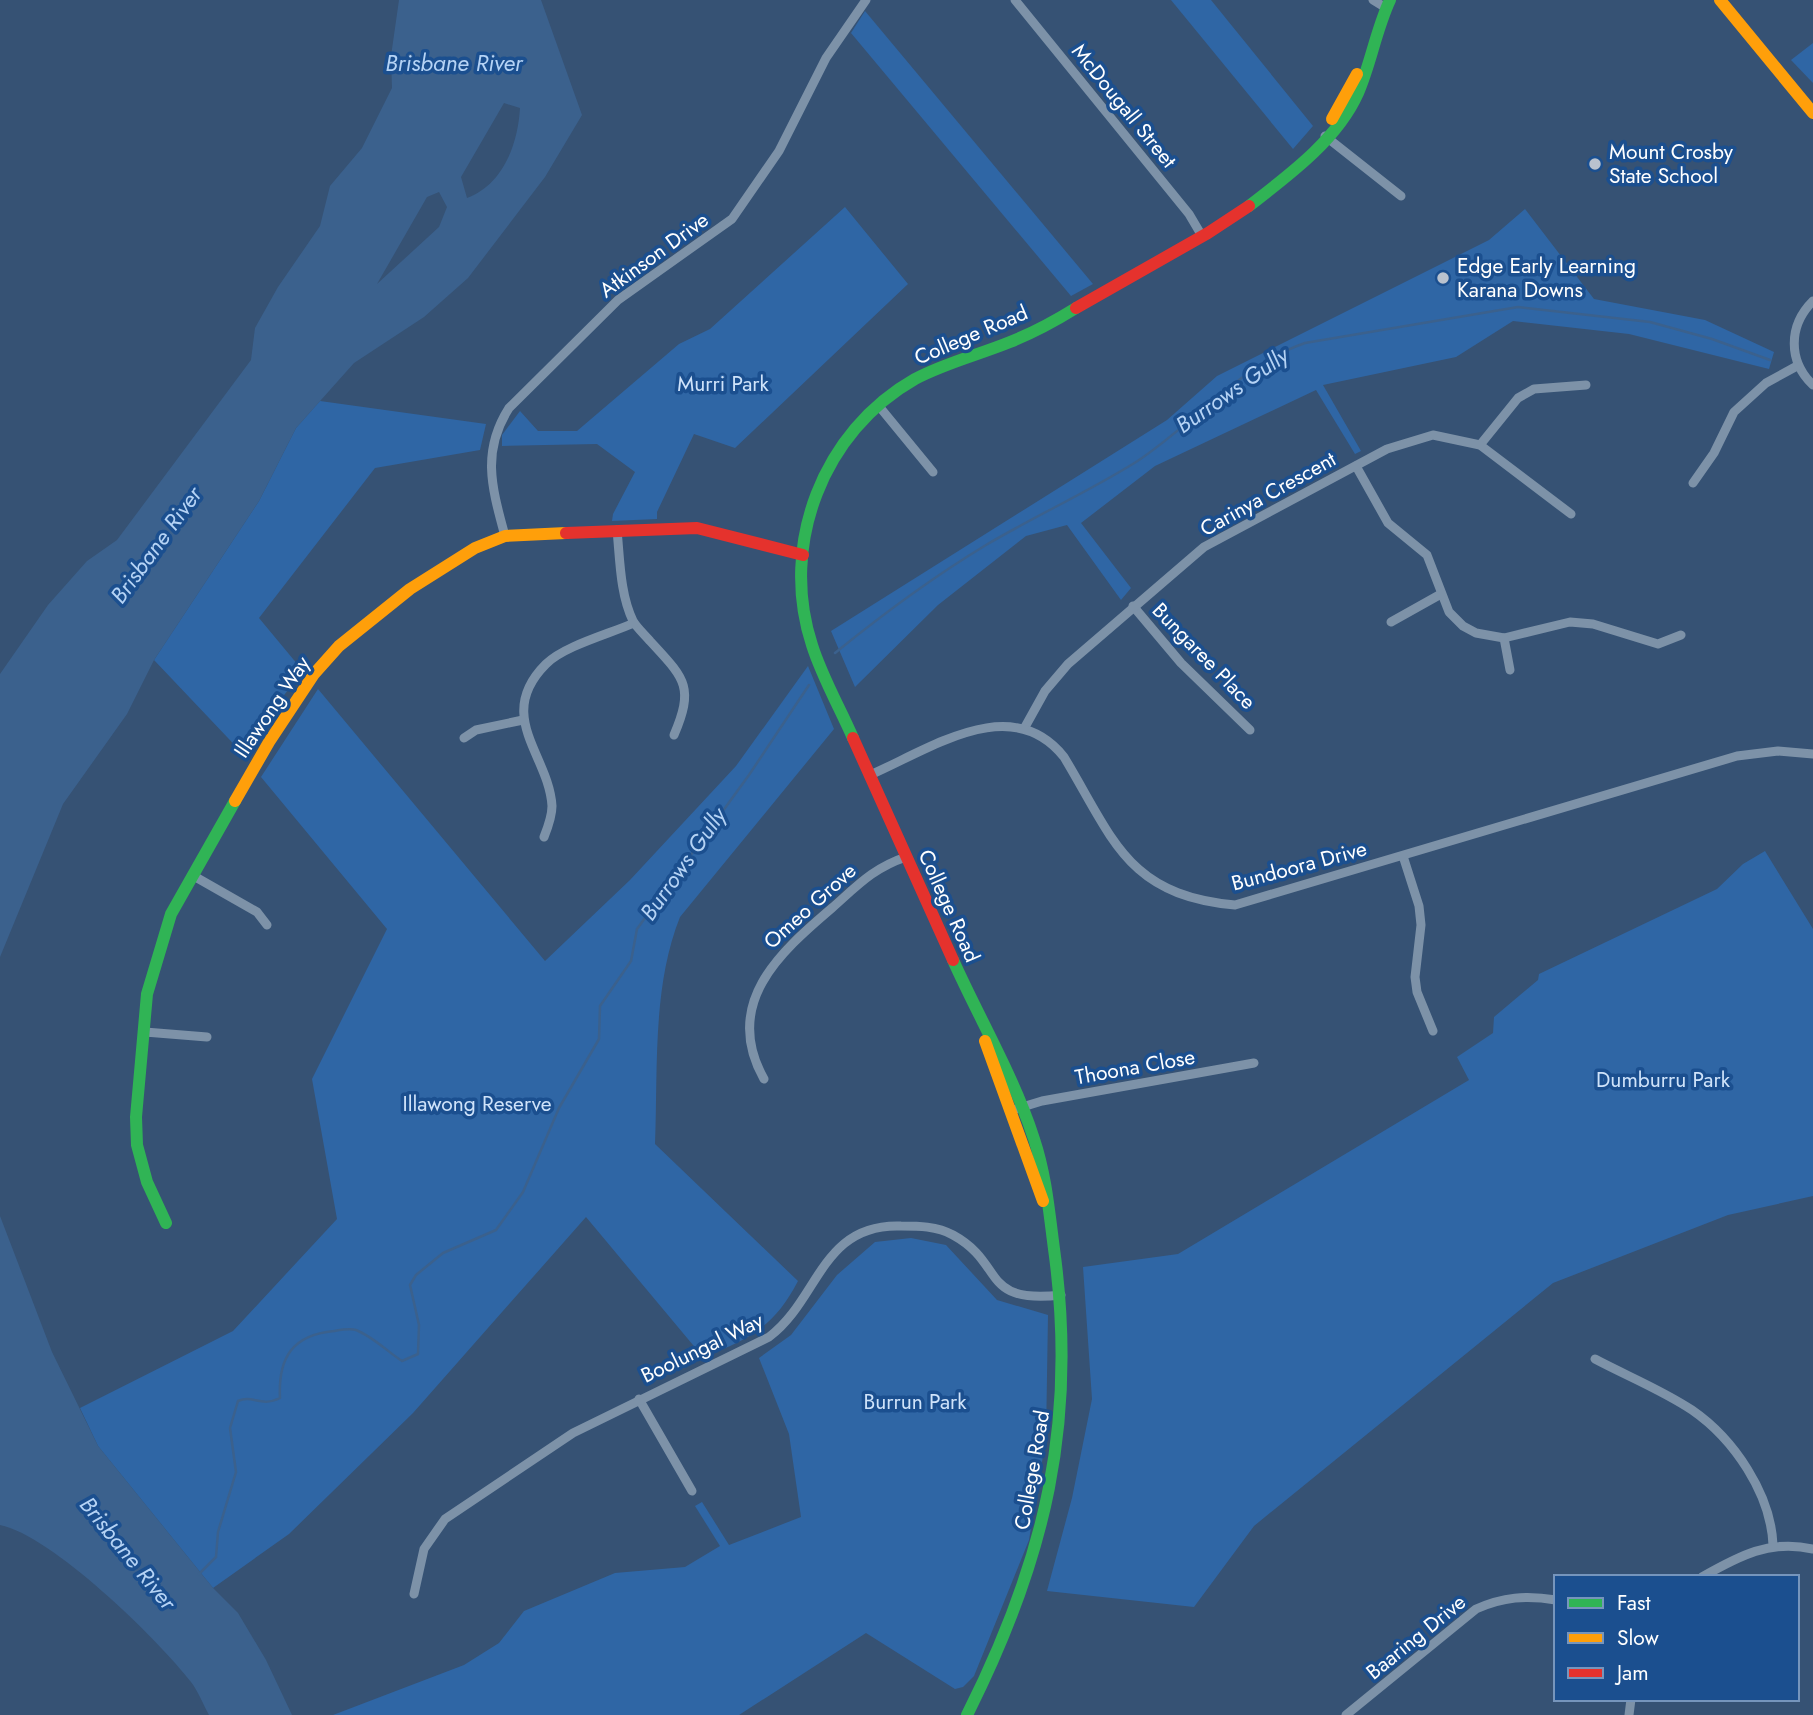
<svg xmlns="http://www.w3.org/2000/svg" width="1813" height="1715" font-family="Jost,sans-serif">
  <style>
    .green { fill: #2f66a5 }
    .water { fill: #3b618d; fill-rule: evenodd }
    .lines { fill: none; stroke-linecap: round; stroke-linejoin: round }
    .stream { stroke: #3b618d; stroke-width: 2.5 }
    .street { stroke: #7d92a8; stroke-width: 9 }
    .fast { stroke: #30b455; stroke-width: 12 }
    .slow { stroke: #ff9f0a; stroke-width: 12 }
    .jam { stroke: #e5322d; stroke-width: 12 }
    .poi-dot { fill: #b9c2ce; stroke: #1b4f8f; stroke-width: 2.5 }
    .labels { text-anchor: middle; stroke-width: 7; stroke-linejoin: round; paint-order: stroke }
    .street-label { font-size: 21px; fill: #fff; stroke: #1b4f8f }
    .poi-label { font-size: 21px; fill: #fff; stroke: #1b4f8f; text-anchor: start }
    .park-label { font-size: 21px; fill: #cfe3fa; stroke: #1b4f8f }
    .water-label { font-size: 23px; font-style: italic; fill: #b5d3f5; stroke: #1b4f8f }
  </style>
  <rect width="100%" height="100%" fill="#365274"/>
  <g class="green">
    <polygon points="1171,0 1211,0 1313,126 1293,149"/>
    <polygon points="865,11 1093,284 1071,296 851,33"/>
    <polygon points="1813,43 1813,83 1791,60"/>
    <polygon points="845,207 908,284 735,448 694,434 657,512 657,519 612,521 613,514 635,472 597,444 502,446 502,435 520,411 538,431 577,431 679,344 710,329"/>
    <polygon points="1525,209 1594,299 1705,320 1774,352 1769,369 1629,334 1513,321 1456,357 1323,385 1361,451 1355,454 1316,390 1155,466 1081,523 1131,588 1121,600 1067,525 1026,536 938,605 855,687 831,631 1167,420 1217,376 1489,240"/>
    <polygon points="320,401 486,424 480,450 375,468 259,618 303,671 281,699 246,757 154,660 259,501 296,428"/>
    <path d="M808,666L834,729L680,917C652,987 658,1070 655,1144L798,1281C774,1327 750,1339 703,1357L586,1217L413,1413L289,1534L213,1588L98,1446L80,1408L233,1331L337,1219L312,1079L387,929L261,777L318,689L545,961L630,880L736,766Z"/>
    <polygon points="1765,851 1813,929 1813,1196 1728,1215 1553,1283 1254,1526 1194,1607 1047,1591 1072,1498 1092,1399 1083,1267 1178,1254 1469,1080 1457,1057 1493,1033 1494,1017 1538,980 1539,974 1717,889 1743,864"/>
    <polygon points="911,1238 946,1245 997,1300 1048,1315 1046,1438 1029,1540 974,1676 963,1687 955,1689 866,1633 739,1715 333,1715 464,1665 499,1643 524,1611 615,1573 685,1567 720,1546 695,1506 702,1502 729,1545 801,1517 789,1434 759,1358 791,1335 837,1275 875,1242"/>
  </g>
  <g class="water">
    <path d="M399,0H541L582,115L545,177L468,278L424,317L354,363L296,428L259,501L154,660L127,714L63,804L0,957V674L48,605L87,561L117,540L251,360L255,328L278,287L320,226L330,186L362,148L392,88L391,56ZM504,103L520,108C518,144 503,185 467,198L461,177ZM439,192L447,207L439,227L377,284L427,197Z"/>
    <path d="M0,1216L52,1352L98,1446L213,1588L238,1613L266,1660L292,1715H209C203,1704 198,1691 191,1682C158,1639 51,1535 0,1525Z"/>
  </g>
  <g class="lines">
    <g class="stream">
      <path d="M835,653C883,614 933,577 986,545C1035,516 1088,492 1136,462C1193,425 1239,366 1305,343L1518,307L1650,322L1712,339L1770,360"/>
      <path d="M199,1574L216,1557L218,1532L236,1472L230,1428L238,1401C253,1394 260,1408 280,1398C278,1358 292,1335 334,1331C340,1330 350,1328 356,1330C372,1336 388,1352 402,1361L418,1354L419,1325L410,1285L416,1275L443,1253L496,1230L523,1192L559,1108L599,1039L600,1006L631,961L637,929L749,775L809,685"/>
    </g>
    <g class="street">
      <polyline points="1015,0 1189,214 1202,236"/>
      <polyline points="1373,0 1386,8"/>
      <polyline points="1325,136 1401,196"/>
      <path d="M1813,301C1788,326 1788,361 1813,385"/>
      <polyline points="878,405 933,472"/>
      <polyline points="1480,445 1518,398 1534,389 1586,385"/>
      <polyline points="1356,466 1388,523 1427,555 1449,612 1463,626 1476,633 1504,638 1570,622 1593,624 1658,644 1681,635"/>
      <polyline points="1693,483 1714,453 1734,412 1766,383 1797,366"/>
      <path d="M617,530C620,560 620,594 633,621C637,628 645,635 650,641C684,678 695,686 674,735"/>
      <path d="M505,536C492,488 481,452 509,408L618,300L732,219L779,151L826,58L866,0"/>
      <polyline points="1133,606 1181,663 1250,730"/>
      <polyline points="1391,622 1441,594"/>
      <polyline points="1504,638 1510,670"/>
      <polyline points="1025,727 1045,691 1068,664 1204,547 1387,449 1433,435 1480,445 1571,514"/>
      <polyline points="464,738 476,730 523,720"/>
      <path d="M870,775C930,749 1012,691 1064,757C1114,840 1127,895 1235,905L1737,756L1778,751L1813,754"/>
      <path d="M544,837C548,827 552,816 552,806C549,755 494,716 546,664C564,646 609,634 634,623"/>
      <polyline points="1403,856 1419,906 1421,925 1415,977 1417,992 1433,1031"/>
      <polyline points="192,875 257,912 267,925"/>
      <polyline points="145,1032 207,1037"/>
      <path d="M764,1079C722,1004 779,953 832,908C857,886 873,868 906,857"/>
      <polyline points="1016,1109 1042,1101 1254,1063"/>
      <path d="M1595,1359C1627,1376 1662,1390 1692,1410C1734,1439 1771,1494 1773,1545"/>
      <polyline points="639,1399 692,1491"/>
      <path d="M1702,1577C1739,1556 1770,1539 1813,1549"/>
      <path d="M414,1594L424,1549L445,1519L573,1433L769,1337C819,1300 821,1223 901,1226C918,1226 937,1226 953,1235C1006,1264 979,1304 1061,1295"/>
      <path d="M1346,1715L1476,1609C1503,1597 1526,1595 1556,1600"/>
      <polyline points="1629,1715 1631,1699"/>
    </g>
    <g class="fast">
      <path d="M1249,206C1289,175 1337,140 1358,93C1371,63 1376,30 1390,0"/>
      <path d="M853,738C840,708 822,677 812,645C779,545 823,431 915,379C945,363 978,355 1010,342C1033,333 1055,321 1076,308"/>
      <path d="M953,960C980,1020 1014,1077 1034,1139C1046,1175 1049,1211 1054,1249C1078,1422 1045,1560 967,1715"/>
      <polyline points="166,1223 147,1182 137,1145 136,1117 147,994 171,914 235,801"/>
    </g>
    <g class="slow">
      <polyline points="1720,0 1813,113"/>
      <polyline points="1332,119 1357,74"/>
      <polyline points="235,801 269,742 314,674 339,646 410,589 475,548 505,536 566,533"/>
      <polyline points="985,1041 1043,1201"/>
    </g>
    <g class="jam">
      <polyline points="1076,308 1208,233 1249,206"/>
      <polyline points="566,533 697,528 803,555"/>
      <polyline points="853,738 953,960"/>
    </g>
  </g>
  <g class="poi-dot">
    <circle cx="1595" cy="164" r="7"/>
    <circle cx="1443" cy="278" r="7"/>
  </g>
  <g class="labels">
    <g class="street-label">
      <text transform="translate(1124 106) rotate(51)" y="7">McDougall Street</text>
      <text transform="translate(654 255) rotate(-36)" y="7">Atkinson Drive</text>
      <text transform="translate(971 335) rotate(-23)" y="7">College Road</text>
      <text transform="translate(1268 494) rotate(-29)" y="7">Carinya Crescent</text>
      <text transform="translate(1204 656) rotate(46)" y="7">Bungaree Place</text>
      <text transform="translate(272 707) rotate(-56)" y="7">Illawong Way</text>
      <text transform="translate(1299 866) rotate(-15)" y="7">Bundoora Drive</text>
      <text transform="translate(810 906) rotate(-42)" y="7">Omeo Grove</text>
      <text transform="translate(949 906) rotate(66)" y="7">College Road</text>
      <text transform="translate(1135 1067) rotate(-10)" y="7">Thoona Close</text>
      <text transform="translate(702 1348) rotate(-26)" y="7">Boolungal Way</text>
      <text transform="translate(1032 1470) rotate(-80)" y="7">College Road</text>
      <text transform="translate(1416 1637) rotate(-39)" y="7">Baaring Drive</text>
    </g>
    <g class="poi-label">
      <text x="1609" y="159">Mount Crosby<tspan x="1609" dy="24">State School</tspan></text>
      <text x="1457" y="273">Edge Early Learning<tspan x="1457" dy="24">Karana Downs</tspan></text>
    </g>
    <g class="park-label">
      <text x="723" y="391">Murri Park</text>
      <text x="1663" y="1087">Dumburru Park</text>
      <text x="477" y="1111">Illawong Reserve</text>
      <text x="915" y="1409">Burrun Park</text>
    </g>
    <g class="water-label">
      <text x="454" y="71">Brisbane River</text>
      <text transform="translate(1232 390) rotate(-35)" y="8">Burrows Gully</text>
      <text transform="translate(156 545) rotate(-54)" y="8">Brisbane River</text>
      <text transform="translate(683 864) rotate(-55)" y="8">Burrows Gully</text>
      <text transform="translate(128 1553) rotate(51)" y="8">Brisbane River</text>
    </g>
  </g>
  <rect x="1554" y="1575" width="245" height="126" fill="#1b4f8f" stroke="#7695bc" stroke-width="2"/>
  <rect x="1568" y="1598" width="35" height="10" fill="#30b455" stroke="#7695bc" stroke-width="2"/>
  <text x="1617" y="1610" font-size="21" fill="#ffffff">Fast</text>
  <rect x="1568" y="1633" width="35" height="10" fill="#ff9f0a" stroke="#7695bc" stroke-width="2"/>
  <text x="1617" y="1645" font-size="21" fill="#ffffff">Slow</text>
  <rect x="1568" y="1668" width="35" height="10" fill="#e5322d" stroke="#7695bc" stroke-width="2"/>
  <text x="1617" y="1680" font-size="21" fill="#ffffff">Jam</text>
</svg>
